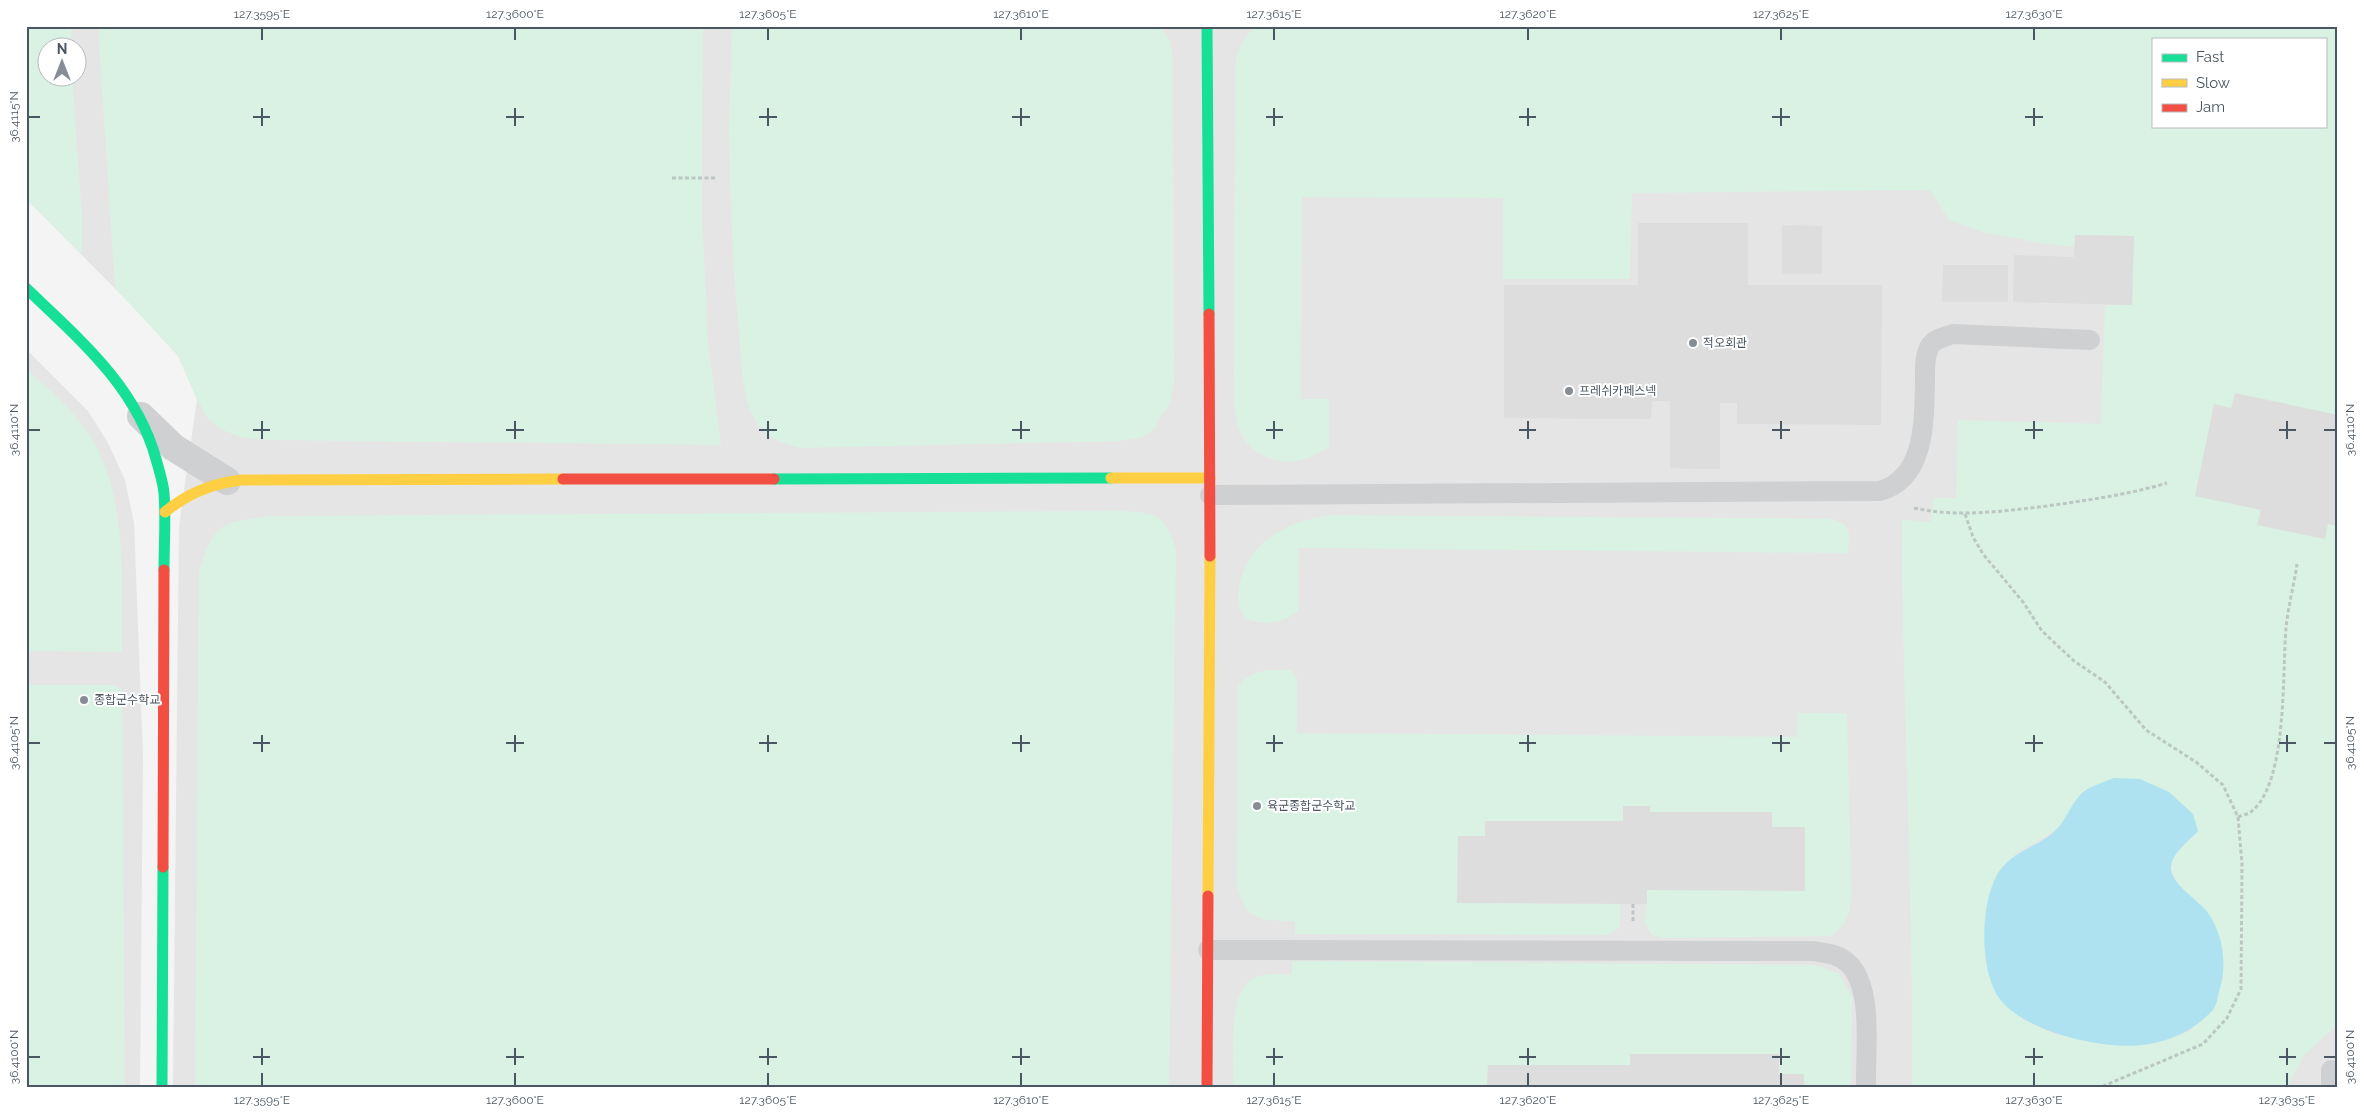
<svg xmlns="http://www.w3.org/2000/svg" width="2364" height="1113" font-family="Raleway,'Noto Sans KR',sans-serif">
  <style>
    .education { fill: #e6e5e6; fill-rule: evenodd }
    .green { fill: #d9f2e3; fill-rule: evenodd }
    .water { fill: #aee2f0 }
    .building { fill: #ddddde }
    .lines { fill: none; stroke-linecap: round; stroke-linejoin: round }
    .path { stroke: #bcc7c4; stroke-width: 3; stroke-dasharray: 4 2.5; stroke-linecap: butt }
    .lane { stroke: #ced0d2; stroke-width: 20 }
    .street { stroke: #ced0d2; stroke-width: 28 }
    .fast { stroke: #16e098; stroke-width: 11 }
    .slow { stroke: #ffcf43; stroke-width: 11 }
    .jam { stroke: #f24e42; stroke-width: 11 }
    .ticks { fill: none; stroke: #4a5661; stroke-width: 2 }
    .poi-dot { fill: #868d94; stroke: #fff; stroke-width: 2 }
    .labels { text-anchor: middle; stroke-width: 4; stroke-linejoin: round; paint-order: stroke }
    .poi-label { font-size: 12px; fill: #4a5661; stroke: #fff; text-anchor: start }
    .neatline { fill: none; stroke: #4a5661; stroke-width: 2 }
    .ticks-label { font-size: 12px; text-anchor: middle; fill: #4a5661 }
  </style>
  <rect width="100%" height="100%" fill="#f4f4f4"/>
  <g class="education">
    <path d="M26,26H1560L1930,190L2338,186V1087H173L179,526L197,399L178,356L153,327L26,199ZM48,48H78V78H48Z"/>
    <polygon points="26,349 88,411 108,443 125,480 134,523 143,755 140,1087 26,1087"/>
  </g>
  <g class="green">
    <polygon points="26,26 71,26 71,47 48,48 48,78 72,78 82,218 82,255 26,199"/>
    <polygon points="98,26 703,26 702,214 708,343 721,445 274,440 243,438 223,430 208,419 197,399 178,356 115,288"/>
    <path d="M731,26H1160L1170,41L1173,56L1174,385L1169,406L1161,415L1156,427L1141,438L1120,441L800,448C785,444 767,439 758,425C741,399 742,362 739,333C733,269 730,204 729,140C728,102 733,64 731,26Z"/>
    <path d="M1256,26H2338V1024L2304,1055L2287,1087H1912C1914,898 1902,709 1902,520L1930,522L1934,498H1956L1958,420L2101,424L2105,305H2132L2134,236L2075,235L2074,247L2040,243L1983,232L1949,220L1930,190L1632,193L1630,279H1503V198L1302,197L1301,399H1329V446C1303,467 1267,468 1245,440C1238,432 1237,418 1234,407L1235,66C1237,50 1243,37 1256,26ZM2153,39H2325V126H2153ZM2169,792L2193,814L2198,831C2191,839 2175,851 2172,861C2166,879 2193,898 2204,908L2213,1010L2188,1032L2148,1045H2109L2054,1034L2022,1019L1985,960L2014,855L2056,830Z"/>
    <path d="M26,368C48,389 72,409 89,434C130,498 120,579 122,652L26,651Z"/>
    <path d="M1121,511C1158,513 1165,514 1176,550L1169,1087H195L199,572C214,522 221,523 270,516Z"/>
    <path d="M1328,515L1832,519L1844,524L1849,533L1848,553L1299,548L1298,611C1279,625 1267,625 1245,619C1238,608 1237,596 1240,583C1249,540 1289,522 1328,515Z"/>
    <path d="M1291,670L1297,678V733L1797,737L1798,713H1847L1851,893C1850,913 1848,923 1831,936L1662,938L1651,934L1645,922L1647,890L1805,891V828L1772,827L1771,812H1650V806H1623V821H1485V836H1458L1457,903L1620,904V927L1608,935L1295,934V921C1263,921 1244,921 1237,885L1238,687C1254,667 1267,671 1291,670Z"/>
    <polygon points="26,685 113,685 122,689 125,1087 26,1087"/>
    <path d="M1292,961L1815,965L1840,974L1852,997L1851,1087H1804V1074H1779V1054H1631L1630,1065H1488L1487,1086L1233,1087C1234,1060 1228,1003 1247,983C1258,972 1278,974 1292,975Z"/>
  </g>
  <path class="water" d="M2114,778L2140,779L2169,792L2193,814L2198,831C2189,841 2169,855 2171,870C2174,885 2193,897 2203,907C2222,927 2228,962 2220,988C2218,995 2217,1007 2211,1012C2192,1031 2175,1039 2149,1044C2109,1052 2019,1032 1997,995C1980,966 1981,911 1994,881C2007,851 2039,848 2057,829C2067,818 2072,802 2083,792C2091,786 2105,782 2114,778Z"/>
  <g class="building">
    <polygon points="1638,223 1748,223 1748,285 1882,285 1881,425 1737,424 1737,403 1720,403 1720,469 1696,469 1670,468 1670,401 1652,401 1651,419 1504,418 1504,285 1638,285"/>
    <polygon points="1782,225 1822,226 1822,274 1782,274"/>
    <polygon points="2075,235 2134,236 2132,305 2013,302 2014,255 2074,257"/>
    <polygon points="1943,265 2008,265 2008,302 1942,302"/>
    <polygon points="2235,393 2338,415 2338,526 2328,524 2325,539 2257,525 2261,510 2195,496 2214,404 2231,408"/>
    <polygon points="1623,806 1650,806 1650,812 1772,812 1772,827 1805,827 1805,891 1647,890 1647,904 1457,903 1458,836 1485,836 1485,821 1623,821"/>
    <polygon points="1630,1054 1779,1054 1779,1074 1804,1074 1804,1087 1487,1087 1488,1065 1630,1065"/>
  </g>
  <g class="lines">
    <g class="path">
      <polyline points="672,178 717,178"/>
      <path d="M1914,508C1958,518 2003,511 2047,506C2088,500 2127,495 2167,483"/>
      <polyline points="1965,514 1973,537 1983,554 2023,602 2042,631 2074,661 2105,682 2146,730 2196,762 2223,785 2238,817 2242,864 2241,989 2227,1018 2203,1044 2101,1087"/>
      <path d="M2238,817C2243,815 2249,814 2252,811C2288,781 2282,672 2286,628C2288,607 2294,585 2297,564"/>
      <polyline points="1633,904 1633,921"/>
    </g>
    <g class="lane">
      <path d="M1210,495L1880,491C1926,478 1924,420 1925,380C1925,370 1924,356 1930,346C1934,339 1945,337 1953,334L2090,340"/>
      <path d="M1208,950L1813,951C1826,953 1839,954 1849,964C1874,989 1865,1053 1866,1087"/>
      <polyline points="2331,1070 2331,1087"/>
    </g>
    <polyline class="street" points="141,416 173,447 227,481"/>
    <g class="fast">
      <polyline points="1207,26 1209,314"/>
      <path d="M26,288C79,339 136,386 156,459C159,470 163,482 164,493C166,518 164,544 164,570"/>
      <polyline points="774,479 1111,478"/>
      <polyline points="162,1087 163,867"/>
    </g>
    <g class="slow">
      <polyline points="1111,478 1210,478"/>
      <path d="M165,512C188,493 212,483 242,480L563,479"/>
      <polyline points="1208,896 1210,556"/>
    </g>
    <g class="jam">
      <polyline points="1209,314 1210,556"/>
      <polyline points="563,479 774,479"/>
      <polyline points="163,867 164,570"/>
      <polyline points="1207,1087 1208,896"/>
    </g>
  </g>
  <path class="ticks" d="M262,28V40M515,28V40M768,28V40M1021,28V40M1274,28V40M1528,28V40M1781,28V40M2034,28V40M262,108V126M515,108V126M768,108V126M1021,108V126M1274,108V126M1528,108V126M1781,108V126M2034,108V126M28,117H40M253,117H270M506,117H524M759,117H777M1012,117H1030M1266,117H1283M1519,117H1536M1772,117H1790M2025,117H2043M262,421V439M515,421V439M768,421V439M1021,421V439M1274,421V439M1528,421V439M1781,421V439M2034,421V439M2287,421V439M28,430H40M253,430H270M506,430H524M759,430H777M1012,430H1030M1266,430H1283M1519,430H1536M1772,430H1790M2025,430H2043M2279,430H2296M2324,430H2336M262,735V752M515,735V752M768,735V752M1021,735V752M1274,735V752M1528,735V752M1781,735V752M2034,735V752M2287,735V752M28,743H40M253,743H270M506,743H524M759,743H777M1012,743H1030M1266,743H1283M1519,743H1536M1772,743H1790M2025,743H2043M2279,743H2296M2324,743H2336M262,1048V1065M515,1048V1065M768,1048V1065M1021,1048V1065M1274,1048V1065M1528,1048V1065M1781,1048V1065M2034,1048V1065M2287,1048V1065M28,1057H40M253,1057H270M506,1057H524M759,1057H777M1012,1057H1030M1266,1057H1283M1519,1057H1536M1772,1057H1790M2025,1057H2043M2279,1057H2296M2324,1057H2336M262,1073V1086M515,1073V1086M768,1073V1086M1021,1073V1086M1274,1073V1086M1528,1073V1086M1781,1073V1086M2034,1073V1086M2287,1073V1086"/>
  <g class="poi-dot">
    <circle cx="1693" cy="343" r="5"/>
    <circle cx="1569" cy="391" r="5"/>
    <circle cx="84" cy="700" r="5"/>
    <circle cx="1257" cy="806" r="5"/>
  </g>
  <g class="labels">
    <g class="poi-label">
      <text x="1703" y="347">적오회관</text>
      <text x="1579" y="395">프레쉬카페스넥</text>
      <text x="94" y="704">종합군수학교</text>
      <text x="1267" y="810">육군종합군수학교</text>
    </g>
  </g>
  <rect width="2364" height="1113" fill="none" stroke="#ffffff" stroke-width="55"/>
  <rect x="2152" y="38" width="175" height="90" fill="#ffffff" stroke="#b7bbc0"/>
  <rect x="2162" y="54" width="25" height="8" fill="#16e098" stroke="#b7bbc0"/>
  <text x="2196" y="62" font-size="15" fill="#4a5661">Fast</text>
  <rect x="2162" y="79" width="25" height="8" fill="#ffcf43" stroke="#b7bbc0"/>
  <text x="2196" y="88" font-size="15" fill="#4a5661">Slow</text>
  <rect x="2162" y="104" width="25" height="8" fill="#f24e42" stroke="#b7bbc0"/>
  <text x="2196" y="112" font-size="15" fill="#4a5661">Jam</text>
  <g transform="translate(62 62)"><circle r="24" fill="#ffffff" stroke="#b7bbc0"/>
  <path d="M0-4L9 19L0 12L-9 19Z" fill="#868d94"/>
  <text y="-8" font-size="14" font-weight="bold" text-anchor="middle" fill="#4a5661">N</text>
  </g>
  <rect x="28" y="28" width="2308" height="1058" class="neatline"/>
  <g class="ticks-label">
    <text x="262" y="18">127.3595°E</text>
    <text x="515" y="18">127.3600°E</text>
    <text x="768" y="18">127.3605°E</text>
    <text x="1021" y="18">127.3610°E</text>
    <text x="1274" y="18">127.3615°E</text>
    <text x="1528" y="18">127.3620°E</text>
    <text x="1781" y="18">127.3625°E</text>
    <text x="2034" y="18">127.3630°E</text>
    <text transform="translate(14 117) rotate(-90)" y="4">36.4115°N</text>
    <text transform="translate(14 430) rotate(-90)" y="4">36.4110°N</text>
    <text transform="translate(2350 430) rotate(-90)" y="4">36.4110°N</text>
    <text transform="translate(14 743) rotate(-90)" y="4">36.4105°N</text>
    <text transform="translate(2350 743) rotate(-90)" y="4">36.4105°N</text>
    <text transform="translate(14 1057) rotate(-90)" y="4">36.4100°N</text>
    <text transform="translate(2350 1057) rotate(-90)" y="4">36.4100°N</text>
    <text x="262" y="1104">127.3595°E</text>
    <text x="515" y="1104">127.3600°E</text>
    <text x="768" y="1104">127.3605°E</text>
    <text x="1021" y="1104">127.3610°E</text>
    <text x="1274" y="1104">127.3615°E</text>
    <text x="1528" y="1104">127.3620°E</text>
    <text x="1781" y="1104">127.3625°E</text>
    <text x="2034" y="1104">127.3630°E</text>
    <text x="2287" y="1104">127.3635°E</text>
  </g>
</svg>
